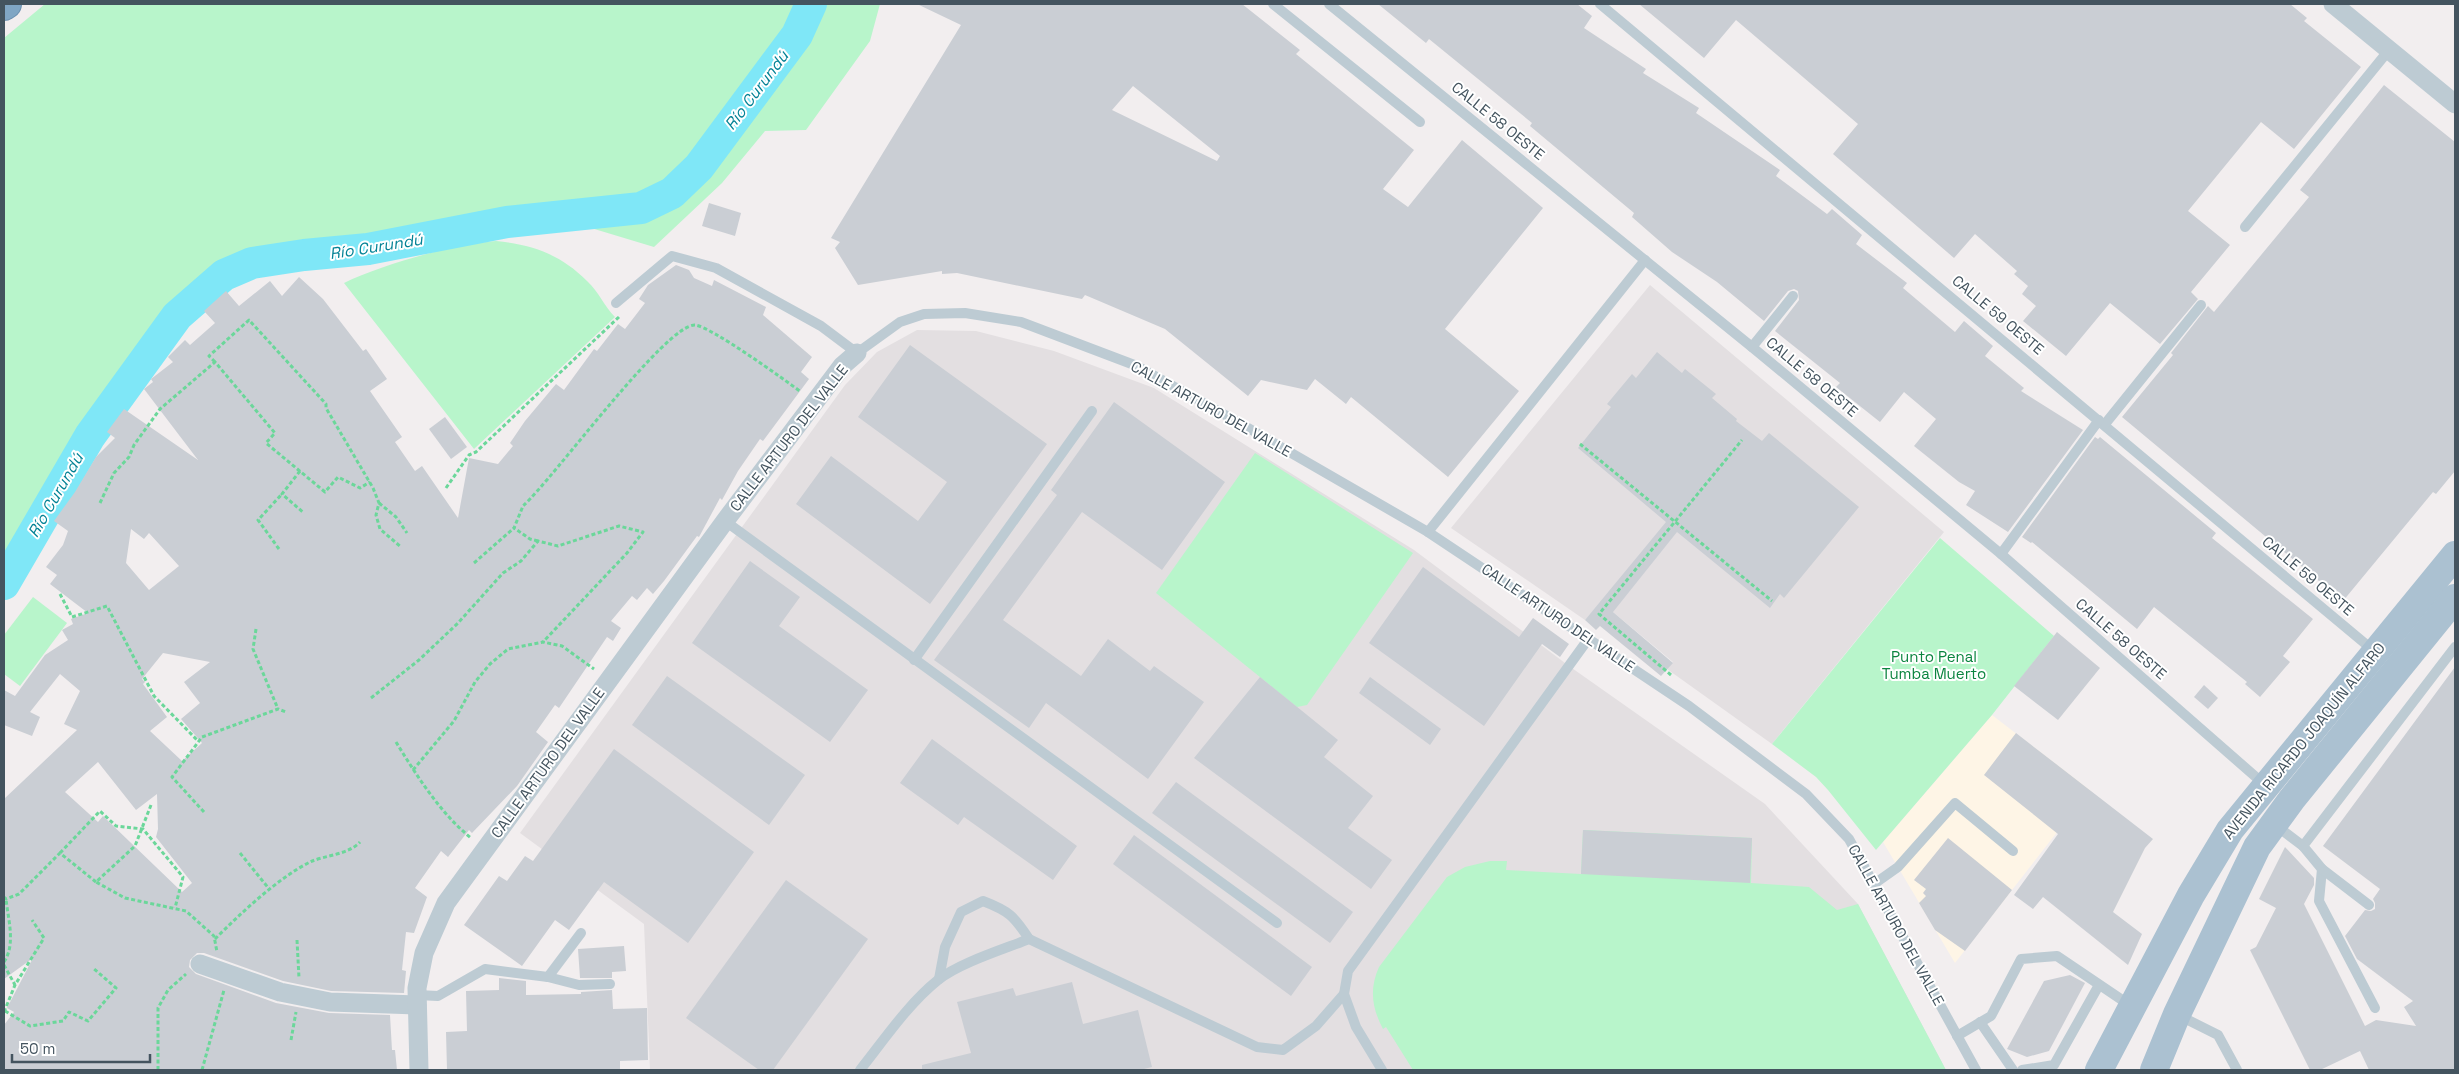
<svg xmlns="http://www.w3.org/2000/svg" width="2459" height="1074" font-family="'Space Grotesk',sans-serif">
  <style>
    .commercial { fill: #fef5e6 }
    .education { fill: #e3dfe1 }
    .green { fill: #b8f5cb }
    .lines { fill: none; stroke-linecap: round; stroke-linejoin: round }
    .river { stroke: #7fe7f7; stroke-width: 32 }
    .building { fill: #caced4; fill-rule: evenodd }
    .highway-casing { stroke: #6b91b0; stroke-width: 30 }
    .path { stroke: #6bd79a; stroke-width: 3; stroke-dasharray: 4 2.5; stroke-linecap: butt }
    .lane { stroke: #bdcbd3; stroke-width: 10 }
    .street { stroke: #bdcbd3; stroke-width: 19 }
    .primary { stroke: #abc1d1; stroke-width: 28 }
    .highway { stroke: #80a6c4; stroke-width: 28 }
    .labels { text-anchor: middle; stroke-width: 4; stroke-linejoin: round; paint-order: stroke }
    .street-label { font-size: 15px; fill: #44545f; stroke: #fff }
    .park-label { font-size: 15px; fill: #0b843f; stroke: #fff }
    .water-label { font-size: 16px; font-style: italic; fill: #038295; stroke: #fff }
  </style>
  <rect width="100%" height="100%" fill="#f2eeef"/>
  <polygon class="commercial" points="1992,715 2090,790 1955,963 1883,842"/>
  <g class="education">
    <polygon points="1650,285 1944,532 1772,744 1667,669 1673,662 1601,602 1585,620 1451,528"/>
    <polygon points="917,330 976,331 1054,351 1154,388 1414,550 1569,666 1765,804 1858,904 1946,1070 650,1070 644,924 520,833 845,385 877,352"/>
  </g>
  <g class="green">
    <polygon points="45,4 880,4 870,41 806,130 765,131 722,183 654,247 591,228 498,234 308,267 253,274 227,281 193,313 161,350 66,486 4,596 4,38"/>
    <path d="M496,241C533,245 560,254 587,281C599,292 604,306 615,317L474,449L344,283C383,264 454,244 496,241Z"/>
    <polygon points="1255,453 1413,553 1307,705 1297,707 1156,593"/>
    <polygon points="1940,538 2054,636 1992,715 1876,850 1828,790 1816,777 1772,744"/>
    <polygon points="33,597 67,623 20,686 4,674 4,635"/>
    <path d="M1583,830L1752,838L1751,883L1809,887L1837,910L1858,904L1946,1070H1413L1386,1027L1383,1029C1372,1008 1369,989 1379,967L1447,877L1465,867L1490,861H1507L1506,870L1581,874Z"/>
  </g>
  <g class="lines">
    <polyline class="river" points="4,584 90,436 177,316 224,275 252,263 304,255 368,249 507,222 641,208 672,193 699,167 797,35 811,4"/>
  </g>
  <g class="building">
    <path d="M917,4H1242L1300,50L1296,54L1414,150L1383,189L1408,207L1462,140L1543,208L1445,329L1519,391L1448,477L1351,397L1346,404L1315,379L1307,390L1261,380L1248,396L1165,329L1085,295L1082,299L957,273L942,274V271L858,285L835,248L840,242L831,238L961,25ZM1133,86L1220,156L1217,161L1112,110Z"/>
    <polygon points="1378,4 1577,4 1592,16 1584,28 1646,69 1643,73 1699,108 1696,113 1780,170 1776,176 1827,214 1832,209 1862,235 1856,244 1907,283 1903,288 1955,332 1964,321 1993,346 1985,356 2024,388 2021,391 2083,430 2008,532 1966,505 1975,491 1959,482 1914,446 1936,419 1904,392 1880,422 1836,387 1840,383 1775,331 1799,300 1798,291 1794,289 1788,291 1764,321 1717,282 1672,252 1632,217 1634,213 1530,126 1532,123 1429,39 1426,43"/>
    <polygon points="1639,4 2290,4 2307,18 2304,21 2361,67 2294,149 2261,122 2188,211 2230,245 2191,292 2198,299 2160,344 2110,303 2066,356 2023,321 2036,306 2022,294 2028,286 2014,274 2017,271 1975,234 1954,258 1833,154 1858,124 1736,20 1704,58"/>
    <polygon points="2384,85 2455,142 2455,471 2436,494 2433,492 2343,601 2122,417 2173,355 2171,353 2208,306 2214,312 2309,197 2300,190"/>
    <polygon points="709,203 741,213 735,236 702,226"/>
    <path d="M676,265L689,270L694,278L712,286L714,280L766,307L763,315L812,357L801,372L809,379L763,441L760,439L738,471L722,500L720,498L699,537L697,536L664,581L653,594L647,588L637,600L632,596L611,621L621,628L613,641L607,637L559,708L555,705L536,732L548,742L517,786L472,833L469,830L448,857L441,851L415,888L427,897L414,933L406,932L402,970L406,971L404,993L331,991L283,981L204,953H197L190,960L189,967L196,974L276,1003L329,1013L390,1015L392,1050H395L397,1070H4V1025L14,1012L7,1008L33,958L4,979V799L77,730L64,724L80,691L60,674L30,712L40,717L32,736L4,725V690L15,696L45,655L68,640L62,630L73,624L71,619L88,613L50,584L57,575L46,567L63,545L68,531L54,521L75,492L96,457L115,438L107,432L124,409L198,460L144,389L153,382L151,379L173,362L168,357L185,340L190,345L215,323L204,311L226,291L239,306L270,281L282,296L299,277L323,299L363,351L366,349L387,379L370,391L402,437L395,442L415,471L422,466L458,518L469,458L498,464L513,446L510,443L525,421L556,384L564,390L594,349L597,351L618,324L625,329L645,303L639,299L648,285ZM131,529L144,539L149,533L179,566L149,590L126,563ZM163,653L210,662L184,682L200,703L181,719L202,743L182,761L150,731L167,717L143,684L145,682L142,679ZM98,762L136,810L157,794L158,829L156,837L192,883L182,892L103,816L98,822L65,792Z"/>
    <polygon points="910,345 1047,444 930,604 796,504 831,456 918,521 947,482 858,417"/>
    <polygon points="1657,352 1682,373 1685,369 1716,394 1712,398 1737,419 1736,421 1762,441 1769,433 1859,507 1784,598 1780,594 1770,608 1677,532 1613,612 1673,663 1661,676 1600,626 1596,630 1585,620 1666,522 1578,448 1611,407 1607,404 1632,374 1636,378"/>
    <polygon points="1114,402 1225,482 1162,570 1082,512 1003,620 1081,676 1108,639 1150,671 1154,666 1204,702 1148,779 1046,703 1029,728 934,660 1057,495 1051,490"/>
    <polygon points="445,417 467,447 451,459 429,429"/>
    <polygon points="2095,437 2098,439 2100,437 2216,533 2212,538 2313,619 2283,656 2290,662 2260,697 2245,684 2247,682 2154,607 2137,629 2032,542 2031,543 2022,537"/>
    <polygon points="750,561 800,597 779,626 868,690 830,742 692,643"/>
    <polygon points="1423,567 1519,637 1533,618 1569,644 1560,657 1542,644 1484,726 1369,643"/>
    <polygon points="2057,632 2100,668 2058,720 2014,686"/>
    <polygon points="2455,667 2455,1070 2369,1070 2360,1051 2320,1070 2310,1070 2250,950 2256,947 2276,908 2259,899 2285,847 2314,878 2314,885 2304,904 2365,1026 2376,1020 2416,1026 2404,1007 2413,1001 2357,959 2345,936 2365,910 2371,911 2375,909 2375,903 2373,899 2380,889 2323,846"/>
    <polygon points="667,676 805,775 769,825 632,725"/>
    <polygon points="1260,677 1338,740 1324,757 1373,796 1348,828 1392,860 1371,889 1194,758"/>
    <polygon points="1370,677 1441,729 1430,745 1359,693"/>
    <polygon points="2204,685 2218,698 2208,709 2194,697"/>
    <polygon points="2016,733 2153,839 2145,848 2113,912 2142,934 2128,965 2043,897 2033,909 2014,895 2058,834 1984,775"/>
    <polygon points="932,739 1077,846 1053,880 964,817 958,825 900,783"/>
    <polygon points="614,749 754,852 688,943 604,882 569,930 555,920 522,966 464,925 499,876 507,881 525,856 533,861"/>
    <polygon points="1176,782 1353,912 1330,943 1152,813"/>
    <polygon points="1583,830 1752,838 1750,883 1581,874"/>
    <polygon points="1134,835 1312,967 1291,996 1113,864"/>
    <polygon points="1948,838 2012,890 1965,951 1935,930 1919,903 1926,896 1923,893 1926,889 1914,880"/>
    <polygon points="786,880 868,939 773,1070 759,1070 686,1018"/>
    <polygon points="624,946 626,971 612,972 612,978 580,978 578,949"/>
    <polygon points="2070,975 2085,983 2049,1051 2027,1057 2007,1049 2044,981"/>
    <polygon points="499,978 526,981 526,995 581,994 581,992 612,990 613,1009 647,1008 648,1060 620,1061 620,1070 447,1070 446,1032 467,1031 466,991 499,990"/>
    <polygon points="1072,982 1083,1024 1138,1010 1152,1067 1140,1070 922,1070 922,1065 971,1053 957,1002 1013,988 1016,996"/>
  </g>
  <g class="lines">
    <g class="highway-casing">
      <polyline id="highway" points="4,6 7,4"/>
    </g>
    <g class="path">
      <polyline points="215,362 209,356 249,320 326,404 326,408 373,488 379,503 376,515 380,529 401,547"/>
      <polyline points="1580,444 1772,601"/>
      <polyline points="300,471 282,494 304,513"/>
      <polyline points="446,488 469,455 476,452 620,316"/>
      <polyline points="100,503 114,473 129,457 134,445 160,409 215,362 275,433 266,443 325,492 338,477 360,488 370,482"/>
      <polyline points="379,503 396,517 407,533"/>
      <path d="M538,541L530,539L514,528L523,506C553,479 666,324 695,325C710,326 785,380 801,392"/>
      <polyline points="279,549 258,520 282,494"/>
      <polyline points="474,563 514,528"/>
      <polyline points="60,594 72,617 107,606 154,696 198,741"/>
      <polyline points="256,629 253,649 278,709"/>
      <polyline points="1671,675 1599,614 1742,440"/>
      <polyline points="371,698 419,660 458,623 503,573 521,561 538,541 558,546 619,526 643,532 627,553 543,642"/>
      <path d="M396,742C417,776 440,813 471,838"/>
      <polyline points="413,770 454,721 475,682 490,664 508,649 543,642 562,646 594,669"/>
      <polyline points="151,805 135,846 96,882 125,898 186,911 214,936 217,952"/>
      <polyline points="204,812 172,777 202,737 278,709 286,712"/>
      <polyline points="60,853 100,811 116,826 143,829 183,877 175,908"/>
      <polyline points="240,853 270,890"/>
      <polyline points="4,897 6,899 19,894 60,853 96,882"/>
      <path d="M215,939C241,913 278,878 310,862C325,855 348,855 360,842"/>
      <polyline points="297,940 299,978"/>
      <path d="M4,962C16,944 8,919 6,899"/>
      <polyline points="4,965 15,985"/>
      <polyline points="5,1011 30,1026 63,1021 69,1012 88,1021 116,988 93,968"/>
      <polyline points="4,1012 15,985 44,938 32,920"/>
      <polyline points="291,1040 296,1012"/>
      <polyline points="158,1070 158,1008 168,990 186,974"/>
      <polyline points="202,1070 224,990"/>
    </g>
    <g class="lane">
      <polyline points="1273,4 1420,122"/>
      <polyline points="1329,4 1752,347 2001,554 2265,785"/>
      <polyline points="1600,4 2374,651"/>
      <polyline points="2245,227 2389,50"/>
      <polyline points="616,303 672,256 716,268 821,326 857,353 900,322 924,314 965,313 1021,322 1137,366 1236,421 1428,532 1689,706 1806,794 1849,839 1976,1070"/>
      <polyline points="1752,347 1793,296"/>
      <polyline points="2105,424 2201,305"/>
      <polyline points="725,521 1277,923"/>
      <polyline points="1428,532 1645,260"/>
      <polyline points="2001,554 2099,420"/>
      <polyline points="914,660 1092,411"/>
      <polyline points="2274,824 2303,846"/>
      <polyline points="2322,869 2319,901 2375,1008"/>
      <polyline points="1874,884 1898,867 1955,803 2013,851"/>
      <polyline points="2369,905 2322,869 2303,846 2455,647"/>
      <polyline points="548,977 579,985 610,984"/>
      <path d="M939,979L945,947L961,912L983,901C1009,911 1014,916 1029,939"/>
      <polyline points="417,995 438,996 485,969 548,977 581,933"/>
      <polyline points="2178,1015 2218,1035 2237,1070"/>
      <polyline points="1980,1022 2013,1070"/>
      <polyline points="1957,1036 1991,1016 2021,959 2057,956 2131,1006"/>
      <path d="M860,1070C884,1040 908,1004 938,980C959,963 1004,949 1029,939L1257,1047L1283,1050L1316,1026L1344,994"/>
      <polyline points="1382,1070 1356,1027 1344,994 1348,971 1589,638"/>
      <polyline points="2022,1070 2054,1065 2099,985"/>
    </g>
    <g class="street">
      <polyline points="2333,4 2455,104"/>
      <polyline points="200,964 280,992 330,1002 417,1005"/>
      <polyline points="419,1070 417,988 424,953 446,903 725,521 842,366 857,353"/>
    </g>
    <g class="primary">
      <polyline points="2099,1070 2191,895 2230,830 2455,555"/>
      <polyline points="2154,1070 2177,1014 2257,847 2292,799 2455,598"/>
    </g>
    <use href="#highway" class="highway"/>
  </g>
  <g class="labels">
    <g class="street-label">
      <text transform="translate(1498 121) rotate(39)" y="5">CALLE 58 OESTE</text>
      <text transform="translate(1998 315) rotate(40)" y="5">CALLE 59 OESTE</text>
      <text transform="translate(1812 377) rotate(40)" y="5">CALLE 58 OESTE</text>
      <text transform="translate(1211 409) rotate(29)" y="5">CALLE ARTURO DEL VALLE</text>
      <text transform="translate(789 438) rotate(-52)" y="5">CALLE ARTURO DEL VALLE</text>
      <text transform="translate(2308 576) rotate(40)" y="5">CALLE 59 OESTE</text>
      <text transform="translate(1558 618) rotate(34)" y="5">CALLE ARTURO DEL VALLE</text>
      <text transform="translate(2121 639) rotate(41)" y="5">CALLE 58 OESTE</text>
      <text transform="translate(2304 741) rotate(-51)" y="5">AVENIDA RICARDO JOAQUÍN ALFARO</text>
      <text transform="translate(548 763) rotate(-54)" y="5">CALLE ARTURO DEL VALLE</text>
      <text transform="translate(1896 925) rotate(61)" y="5">CALLE ARTURO DEL VALLE</text>
    </g>
    <g class="park-label">
      <text x="1934" y="662">Punto Penal<tspan x="1934" dy="17">Tumba Muerto</tspan></text>
    </g>
    <g class="water-label">
      <text transform="translate(756 90) rotate(-53)" y="6">Río Curundú</text>
      <text transform="translate(376 246) rotate(-9)" y="6">Río Curundú</text>
      <text transform="translate(55 495) rotate(-60)" y="6">Río Curundú</text>
    </g>
  </g>
  <rect width="2459" height="1074" fill="none" stroke="#44545f" stroke-width="10"/>
  <path d="M12 1054v8h138v-8" fill="none" stroke="#44545f" stroke-width="2.5"/>
  <text x="20" y="1054" font-size="15" fill="#44545f" stroke="#ffffff" stroke-width="4" paint-order="stroke">50 m</text>
</svg>
